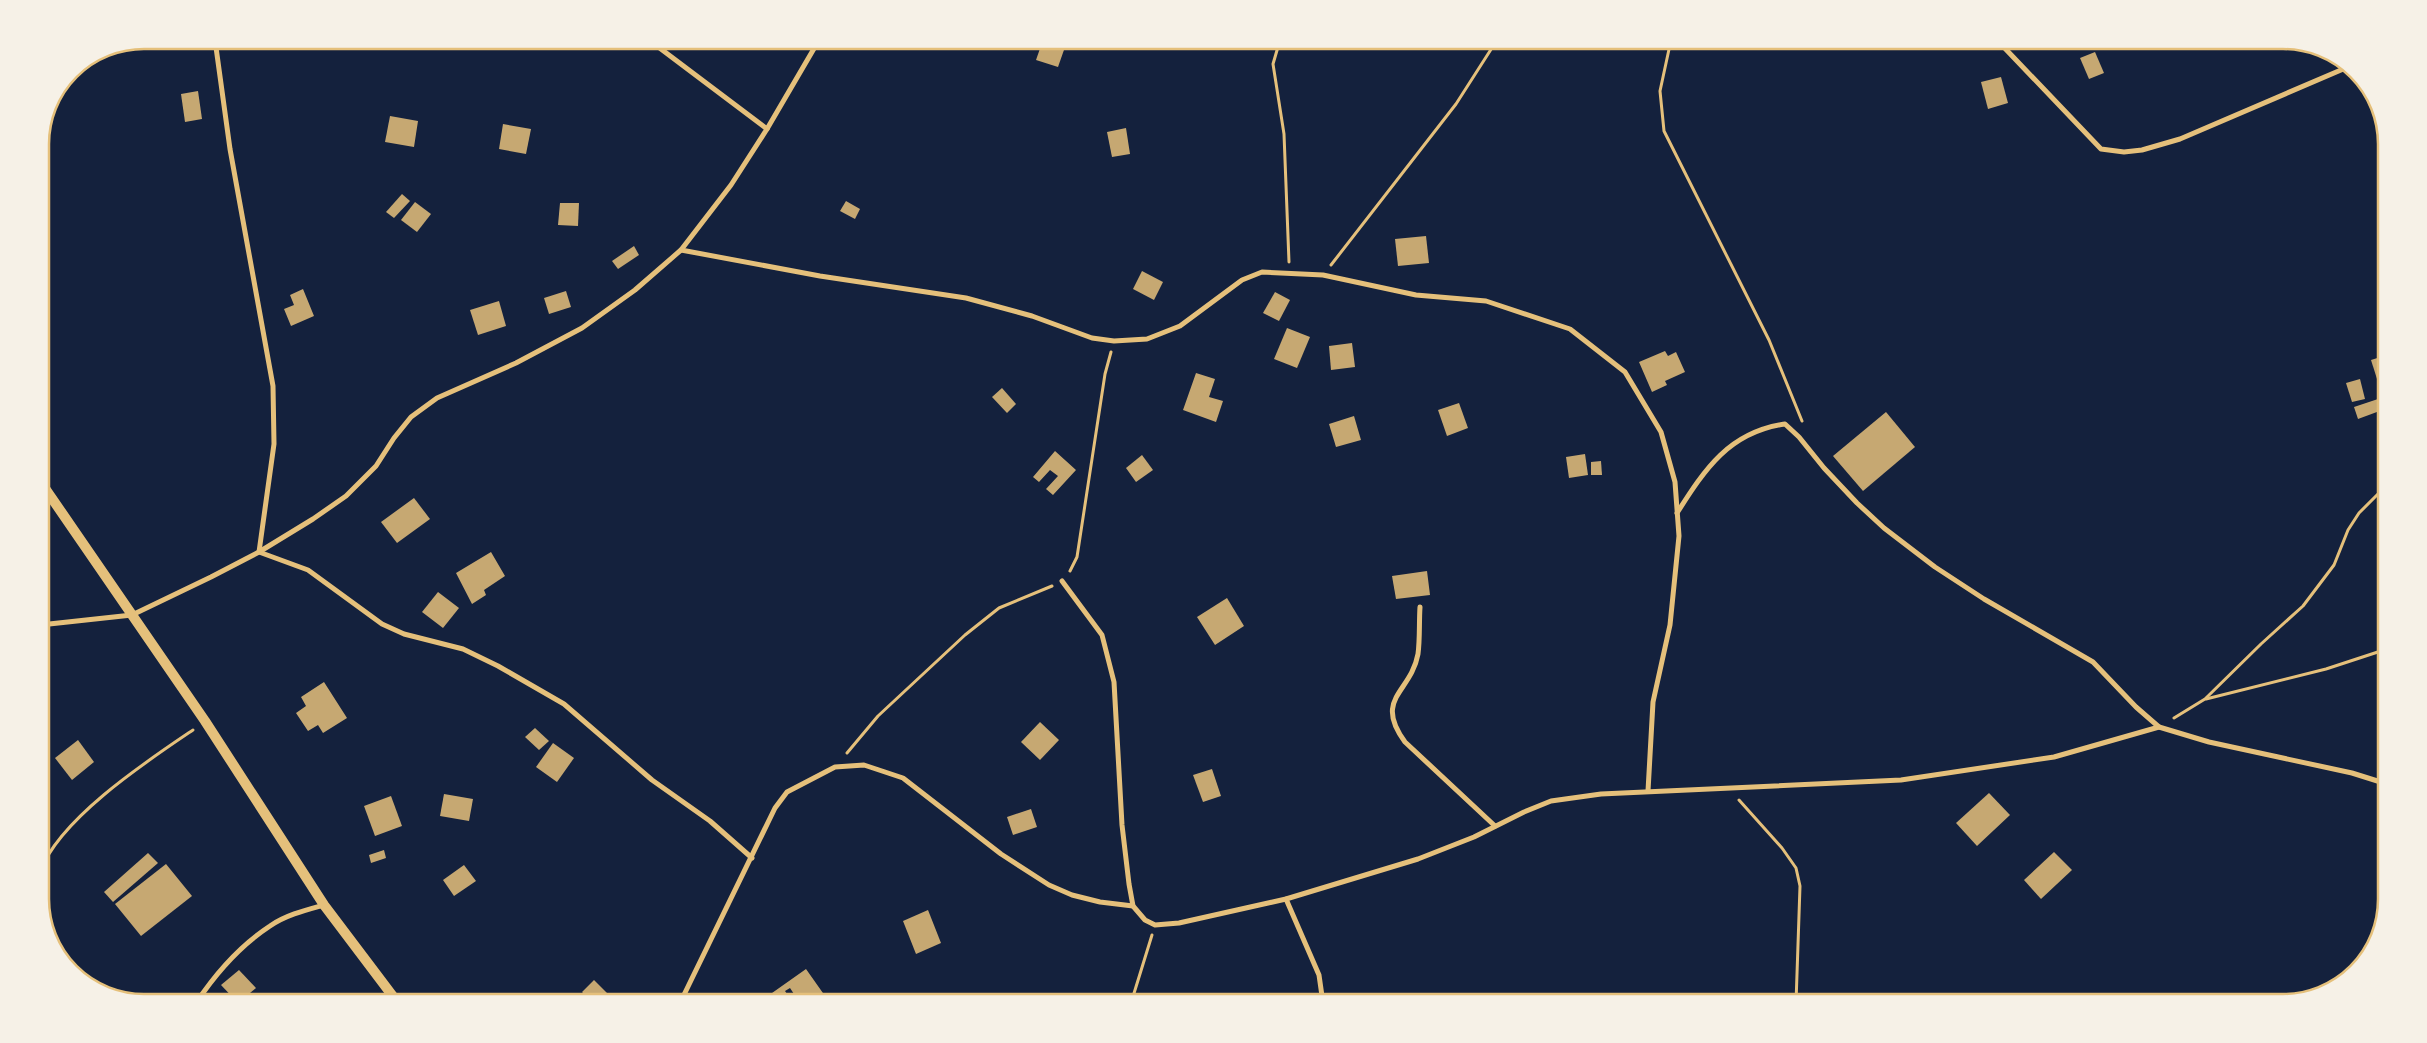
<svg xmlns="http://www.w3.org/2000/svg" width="2427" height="1043" font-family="'DejaVu Sans',sans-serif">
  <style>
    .building { fill: #c6a872 }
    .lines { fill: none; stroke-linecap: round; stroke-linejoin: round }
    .path { stroke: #e5c07b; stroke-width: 3 }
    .minor { stroke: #e5c07b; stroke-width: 5 }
    .secondary { stroke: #e5c07b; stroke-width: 10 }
    .rim { fill: none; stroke: #e5c07b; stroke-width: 2.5 }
  </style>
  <rect width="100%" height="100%" fill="#14213d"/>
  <g class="building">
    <polygon points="1043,40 1065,47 1058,67 1036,60"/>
    <polygon points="2095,52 2104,73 2089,79 2080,58"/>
    <polygon points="2001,77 2008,103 1988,109 1981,82"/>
    <polygon points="198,91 202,119 185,122 181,94"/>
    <polygon points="390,116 418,121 414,147 385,142"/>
    <polygon points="503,124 531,129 526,154 499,149"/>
    <polygon points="1126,128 1130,154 1112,157 1107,132"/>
    <polygon points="402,194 410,201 394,218 386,212"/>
    <polygon points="846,201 860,209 855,219 840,211"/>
    <polygon points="415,202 431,214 417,232 401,220"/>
    <polygon points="560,203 579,203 578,226 558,225"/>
    <polygon points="1426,236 1429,263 1398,266 1395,239"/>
    <polygon points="634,246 639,255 618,269 612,261"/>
    <polygon points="1142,271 1163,282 1154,300 1133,289"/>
    <polygon points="303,289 314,316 291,326 284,309 294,305 290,295"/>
    <polygon points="566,291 571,307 549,314 544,298"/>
    <polygon points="1275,292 1290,300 1279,321 1263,313"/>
    <polygon points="499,301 506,326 478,335 470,310"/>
    <polygon points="1287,328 1310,337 1297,368 1274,359"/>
    <polygon points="1352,343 1355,367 1331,370 1329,346"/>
    <polygon points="1665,351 1668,356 1676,352 1685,372 1665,381 1667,385 1652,392 1639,362"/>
    <polygon points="2387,355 2387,400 2384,401 2371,360"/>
    <polygon points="1196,373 1215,379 1209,397 1223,401 1216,422 1183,410"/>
    <polygon points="2360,379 2365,399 2352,402 2346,383"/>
    <polygon points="1002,388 1016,404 1007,413 992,397"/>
    <polygon points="2381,398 2385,409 2358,419 2354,407"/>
    <polygon points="1459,403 1468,428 1447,436 1438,410"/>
    <polygon points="1886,412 1915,447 1863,491 1833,456"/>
    <polygon points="1354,416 1361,440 1336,447 1329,424"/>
    <polygon points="1055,451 1076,470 1053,495 1046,489 1058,476 1050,470 1039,482 1033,477"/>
    <polygon points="1585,454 1588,475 1569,478 1566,457"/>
    <polygon points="1142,455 1153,470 1136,482 1126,468"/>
    <polygon points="1601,461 1602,475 1591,475 1591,462"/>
    <polygon points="414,498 430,519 397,543 381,522"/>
    <polygon points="491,552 505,576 484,590 486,595 472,604 456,573"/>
    <polygon points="1427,571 1430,595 1396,599 1392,576"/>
    <polygon points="438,592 459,608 443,628 422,612"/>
    <polygon points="1227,598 1244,626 1215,645 1197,617"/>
    <polygon points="324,682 347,718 323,733 318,725 308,731 296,713 306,706 301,697"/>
    <polygon points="1040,722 1059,740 1040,760 1021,742"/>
    <polygon points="535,728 549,741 539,750 525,737"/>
    <polygon points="78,740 94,762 72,780 55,758"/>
    <polygon points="553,743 574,758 557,782 536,767"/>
    <polygon points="1212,769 1221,796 1203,802 1193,775"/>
    <polygon points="1989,793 2010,815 1977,846 1956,823"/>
    <polygon points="444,794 473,799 469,821 440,816"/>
    <polygon points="391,796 402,826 375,836 364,806"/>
    <polygon points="1031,809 1037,827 1013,835 1007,817"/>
    <polygon points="384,850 386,858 371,863 369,855"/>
    <polygon points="2054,852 2072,870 2041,899 2024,880"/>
    <polygon points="148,853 158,863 113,902 104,892"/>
    <polygon points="166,864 192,896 141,936 115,904"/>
    <polygon points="464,865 476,881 454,896 443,880"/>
    <polygon points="928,910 941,943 916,954 903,921"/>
    <polygon points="806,969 830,1003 800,1003 790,988 785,991 793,1003 779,1003 772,993"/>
    <polygon points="239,970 256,988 238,1003 221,985"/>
    <polygon points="594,980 612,998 606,1003 576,1003 585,995 582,992"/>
  </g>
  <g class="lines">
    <g class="path">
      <polyline points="1280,40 1273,64 1284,134 1289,262"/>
      <polyline points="1671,40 1660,91 1664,131 1769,340 1802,421"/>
      <polyline points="1331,265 1456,104 1497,40"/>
      <polyline points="1070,571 1077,557 1105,374 1111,352"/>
      <polyline points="2206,699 2326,669 2387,649"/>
      <polyline points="2174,718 2205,699 2261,644 2303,606 2334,565 2348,530 2359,513 2387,485"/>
      <polyline points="847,753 878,716 965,635 999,608 1052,586"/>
      <polyline points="1739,800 1782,848 1796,868 1800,886 1796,1003"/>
      <path d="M40,872C59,819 147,761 193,730"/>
      <polyline points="1131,1003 1152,935"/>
    </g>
    <g class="minor">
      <polyline points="215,40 230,149 273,386 274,444 259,552 308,570 382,624 404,634 463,649 498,666 564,704 652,780 710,821 752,858"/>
      <polyline points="649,40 767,129"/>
      <polyline points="1997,40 2101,149 2124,152 2142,150 2180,139 2348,67"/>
      <polyline points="681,250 820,276 966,298 1032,316 1092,338 1114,341 1147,339 1180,326 1242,280 1262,272 1323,275 1416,295 1486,301 1570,329 1625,372 1661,432 1675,482 1679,536 1670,625 1653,702 1648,791"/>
      <path d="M1677,513C1705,469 1729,432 1785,424L1799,437L1824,468L1857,503L1884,528L1935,567L1984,599L2093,662L2136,707L2159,727"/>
      <polyline points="1062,581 1102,635 1114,682 1122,825 1129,884 1133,906 1145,920 1155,925 1179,923 1286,899 1418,859 1474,837 1524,812 1551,801 1601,794 1901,780 2054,757 2159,727 2209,742 2352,773 2387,784"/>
      <path d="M1420,607C1419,622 1420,639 1418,654C1411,693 1373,698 1405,742L1495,826"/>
      <polyline points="40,625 132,615 211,577 259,552 313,519 346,496 376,466 394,438 411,417 437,398 516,363 582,328 635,290 681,250 731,185 767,129 819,40"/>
      <polyline points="1286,899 1319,975 1323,1003"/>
      <path d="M196,1003C216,973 241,945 270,926C286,915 306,910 324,905"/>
      <polyline points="680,1003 775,808 787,792 835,767 864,765 903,778 1001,854 1049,885 1072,895 1100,902 1133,906"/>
    </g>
    <polyline class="secondary" points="40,481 205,721 324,905 398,1003"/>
  </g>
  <path d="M0 0H2427V1043H0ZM144 49H2283A95 95 0 0 1 2378 144V899A95 95 0 0 1 2283 994H144A95 95 0 0 1 49 899V144A95 95 0 0 1 144 49Z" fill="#f6f1e7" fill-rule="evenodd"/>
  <path class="rim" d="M144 49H2283A95 95 0 0 1 2378 144V899A95 95 0 0 1 2283 994H144A95 95 0 0 1 49 899V144A95 95 0 0 1 144 49Z"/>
</svg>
